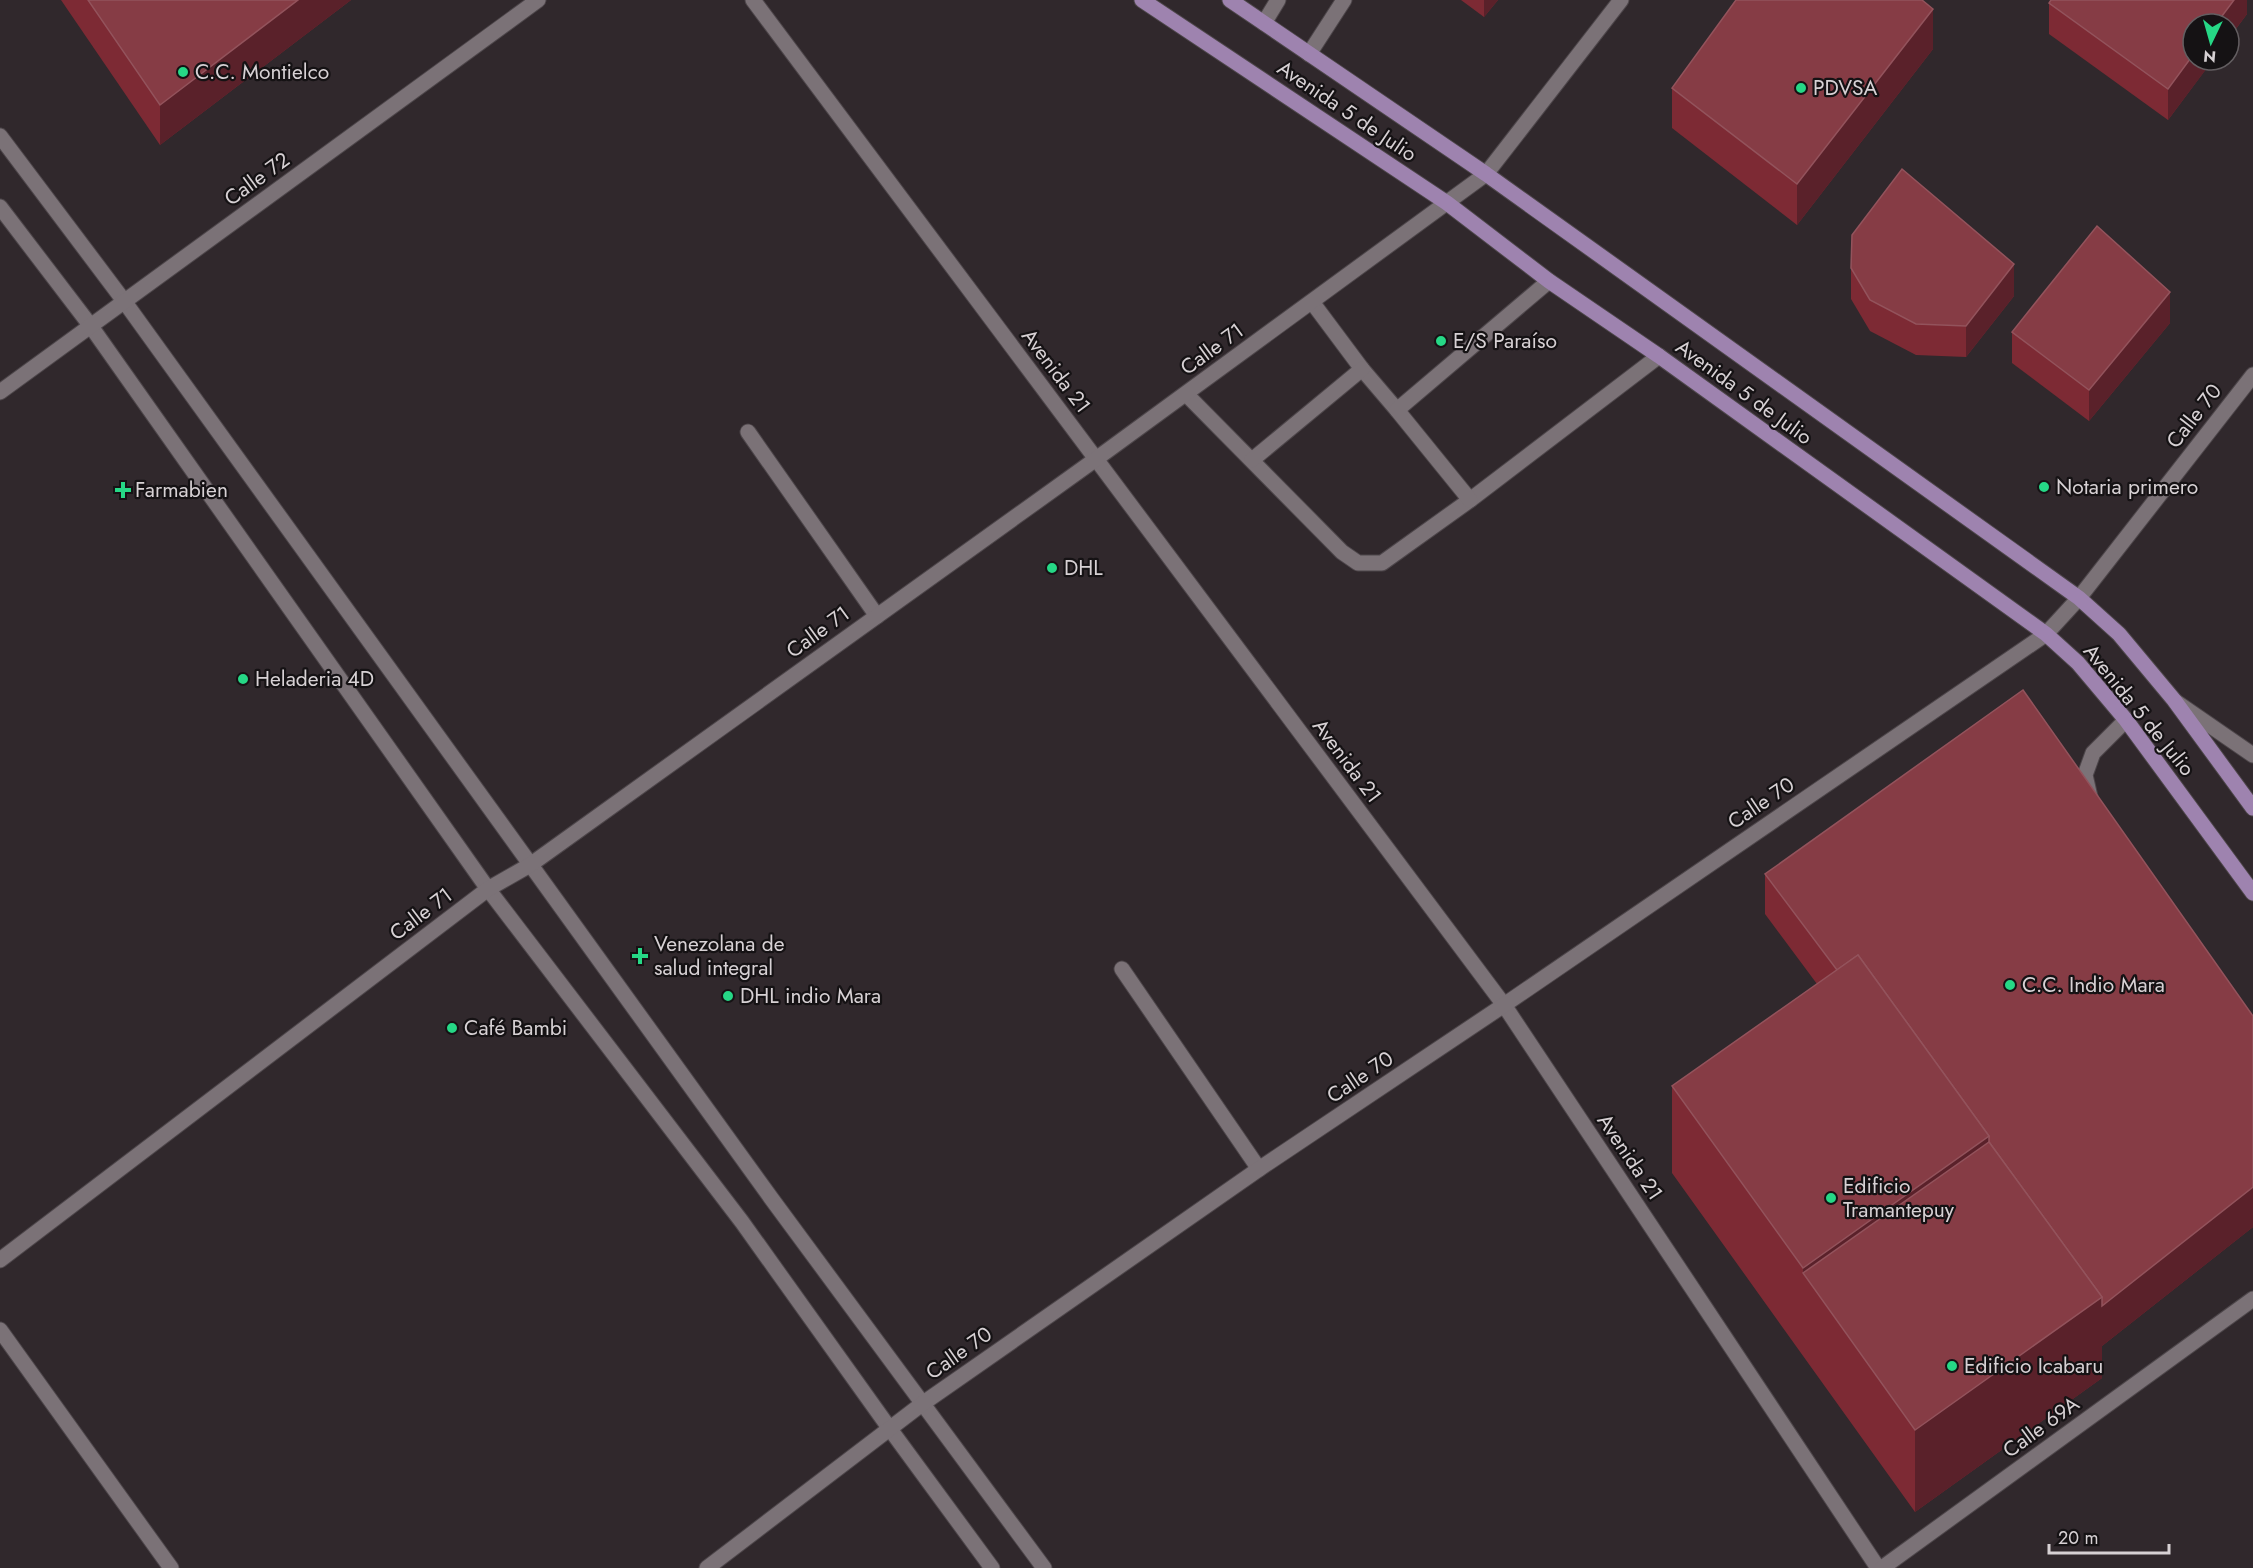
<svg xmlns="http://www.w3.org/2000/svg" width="2253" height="1568" font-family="Jost,sans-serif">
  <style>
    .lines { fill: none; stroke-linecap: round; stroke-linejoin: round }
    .minor-casing { stroke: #4d464a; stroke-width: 17 }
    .major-casing { stroke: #4d464a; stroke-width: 17 }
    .minor { stroke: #7b7277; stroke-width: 15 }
    .major { stroke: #9e83af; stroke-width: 15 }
    .wall { fill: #7d2a34 }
    .shaded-wall { fill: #5a212a }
    .building { fill: #863c45; stroke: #93535c; stroke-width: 1.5 }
    .poi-dot { fill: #26d886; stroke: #151214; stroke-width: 2 }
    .labels { text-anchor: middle; stroke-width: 4.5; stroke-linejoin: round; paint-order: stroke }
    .poi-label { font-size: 21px; fill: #d7d1d4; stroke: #151214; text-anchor: start }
    .street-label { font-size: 21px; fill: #d7d1d4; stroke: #151214 }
  </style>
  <rect width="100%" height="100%" fill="#30282c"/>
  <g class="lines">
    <g class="minor-casing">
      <g id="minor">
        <polyline points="753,0 1504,1005 1878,1568"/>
        <polyline points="1264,23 1278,0"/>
        <polyline points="1309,54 1344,0"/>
        <polyline points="0,136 124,301 771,1198 1044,1568"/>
        <polyline points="0,207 90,325 488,889 742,1222 890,1429 992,1568"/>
        <polyline points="1312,302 1362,369 1397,410"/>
        <polyline points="0,392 538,0"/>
        <polyline points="1186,394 1342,552 1358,563 1382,563 1470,500 1659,356"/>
        <polyline points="748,432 877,616"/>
        <polyline points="1252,460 1362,369"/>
        <polyline points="1470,500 1397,410 1549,281"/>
        <polyline points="2176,702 2253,755"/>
        <polyline points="2090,797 2085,775 2093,753 2126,720"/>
        <polyline points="1122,969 1259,1169"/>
        <polyline points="0,1260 488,889 530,865 1096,459 1486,174 1621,0"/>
        <polyline points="0,1330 171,1568"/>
        <polyline points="707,1568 922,1404 1259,1169 1504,1005 2046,634 2079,598 2253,375"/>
        <polyline points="1882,1568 2253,1299"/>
      </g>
    </g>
    <g class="major-casing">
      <g id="major">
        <polyline points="1142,0 1447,203 1549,281 1659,356 2046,634 2078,663 2126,720 2253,893"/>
        <polyline points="1230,0 1486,174 2079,598 2119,634 2174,700 2253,808"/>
      </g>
    </g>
    <use href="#minor" class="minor"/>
    <use href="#major" class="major"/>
  </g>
  <g class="wall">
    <polygon points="61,0 351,0 160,145"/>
    <polygon points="1461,0 1498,0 1484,17"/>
    <polygon points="2247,0 2247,14 2168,120 2049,34 2049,3"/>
    <polygon points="1933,49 1797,225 1672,128 1672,88"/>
    <polygon points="1851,268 2014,296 1966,357 1916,355 1870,331 1851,299"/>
    <polygon points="2170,323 2089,421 2012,363 2012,332"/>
    <polygon points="1765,874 2253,1016 2253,1227 2102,1346 2102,1378 1915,1512 1672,1173 1672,1086 1817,984 1765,914"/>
  </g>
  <g class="shaded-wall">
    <polygon points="298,0 351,0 160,145 160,105"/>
    <polygon points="1484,0 1498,0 1484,17"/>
    <polygon points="2234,0 2247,0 2247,14 2229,38 2229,24 2216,24"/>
    <polygon points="1933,9 1933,49 1797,225 1797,184"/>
    <polygon points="2193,55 2193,60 2213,60 2168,120 2168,89"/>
    <polygon points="2014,264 2014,296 1966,357 1966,326"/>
    <polygon points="2170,292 2170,323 2089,421 2089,390"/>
    <polygon points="1989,1136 1989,1223 1803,1273 1803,1268"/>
    <polygon points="2253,1187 2253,1227 2102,1346 2102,1378 1915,1512 1915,1430"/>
  </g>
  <g class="building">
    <polygon points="88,0 298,0 160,105"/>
    <polygon points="1736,0 1922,0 1933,9 1797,184 1672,88"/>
    <polygon points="2051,0 2234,0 2216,24 2193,24 2193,55 2168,89 2049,3"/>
    <polygon points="1902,169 2014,264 1966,326 1916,324 1870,300 1851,268 1852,235"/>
    <polygon points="2097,226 2170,292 2089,390 2012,332"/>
    <polygon points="2023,690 2253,1016 2253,1187 2102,1306 2102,1297 1989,1142 1989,1136 1858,955 1837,970 1765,874"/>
    <polygon points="1858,955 1989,1136 1803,1268 1672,1086"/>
    <polygon points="1989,1142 2102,1297 1915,1430 1803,1273"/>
  </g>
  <g class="poi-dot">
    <circle cx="183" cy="72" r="6"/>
    <circle cx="1801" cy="88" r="6"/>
    <circle cx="1441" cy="341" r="6"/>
    <circle cx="2044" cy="487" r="6"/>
    <path d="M120 481h6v6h6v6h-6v6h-6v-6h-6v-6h6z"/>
    <circle cx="1052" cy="568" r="6"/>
    <circle cx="243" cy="679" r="6"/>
    <path d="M637 947h6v6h6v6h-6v6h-6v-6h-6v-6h6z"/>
    <circle cx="2010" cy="985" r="6"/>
    <circle cx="728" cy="996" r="6"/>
    <circle cx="452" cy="1028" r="6"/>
    <circle cx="1831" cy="1198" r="6"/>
    <circle cx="1952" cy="1366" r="6"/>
  </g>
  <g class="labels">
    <g class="poi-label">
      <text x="195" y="79">C.C. Montielco</text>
      <text x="1813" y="95">PDVSA</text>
      <text x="1453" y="348">E/S Paraíso</text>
      <text x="2056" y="494">Notaria primero</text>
      <text x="135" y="497">Farmabien</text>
      <text x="1064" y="575">DHL</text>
      <text x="255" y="686">Heladeria 4D</text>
      <text x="654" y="951">Venezolana de<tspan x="654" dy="24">salud integral</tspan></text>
      <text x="2022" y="992">C.C. Indio Mara</text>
      <text x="740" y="1003">DHL indio Mara</text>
      <text x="464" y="1035">Café Bambi</text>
      <text x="1843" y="1193">Edificio<tspan x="1843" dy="24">Tramantepuy</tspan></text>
      <text x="1964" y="1373">Edificio Icabaru</text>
    </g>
    <g class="street-label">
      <text transform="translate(1347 111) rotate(34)" y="7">Avenida 5 de Julio</text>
      <text transform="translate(257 179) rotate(-36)" y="7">Calle 72</text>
      <text transform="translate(1212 349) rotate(-36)" y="7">Calle 71</text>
      <text transform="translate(1056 371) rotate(53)" y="7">Avenida 21</text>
      <text transform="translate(1744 392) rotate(36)" y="7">Avenida 5 de Julio</text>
      <text transform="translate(2194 416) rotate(-52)" y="7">Calle 70</text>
      <text transform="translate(818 632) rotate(-36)" y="7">Calle 71</text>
      <text transform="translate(2139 710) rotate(51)" y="7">Avenida 5 de Julio</text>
      <text transform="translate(1347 761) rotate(53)" y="7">Avenida 21</text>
      <text transform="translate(1761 803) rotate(-34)" y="7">Calle 70</text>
      <text transform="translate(421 914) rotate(-37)" y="7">Calle 71</text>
      <text transform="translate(1360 1077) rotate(-34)" y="7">Calle 70</text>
      <text transform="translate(1630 1157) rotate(56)" y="7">Avenida 21</text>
      <text transform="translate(959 1353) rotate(-35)" y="7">Calle 70</text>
      <text transform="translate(2041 1427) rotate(-36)" y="7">Calle 69A</text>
    </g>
  </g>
  <g transform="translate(2211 42) rotate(185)"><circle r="28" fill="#151214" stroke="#635e61" stroke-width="1.5"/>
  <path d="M0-4.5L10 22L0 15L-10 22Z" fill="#26d886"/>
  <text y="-9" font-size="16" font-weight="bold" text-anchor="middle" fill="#d7d1d4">N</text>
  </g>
  <path d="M2049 1544v9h120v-9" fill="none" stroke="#d7d1d4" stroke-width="3"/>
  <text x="2058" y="1544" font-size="18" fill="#d7d1d4" stroke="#151214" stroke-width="4.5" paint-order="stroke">20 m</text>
</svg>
